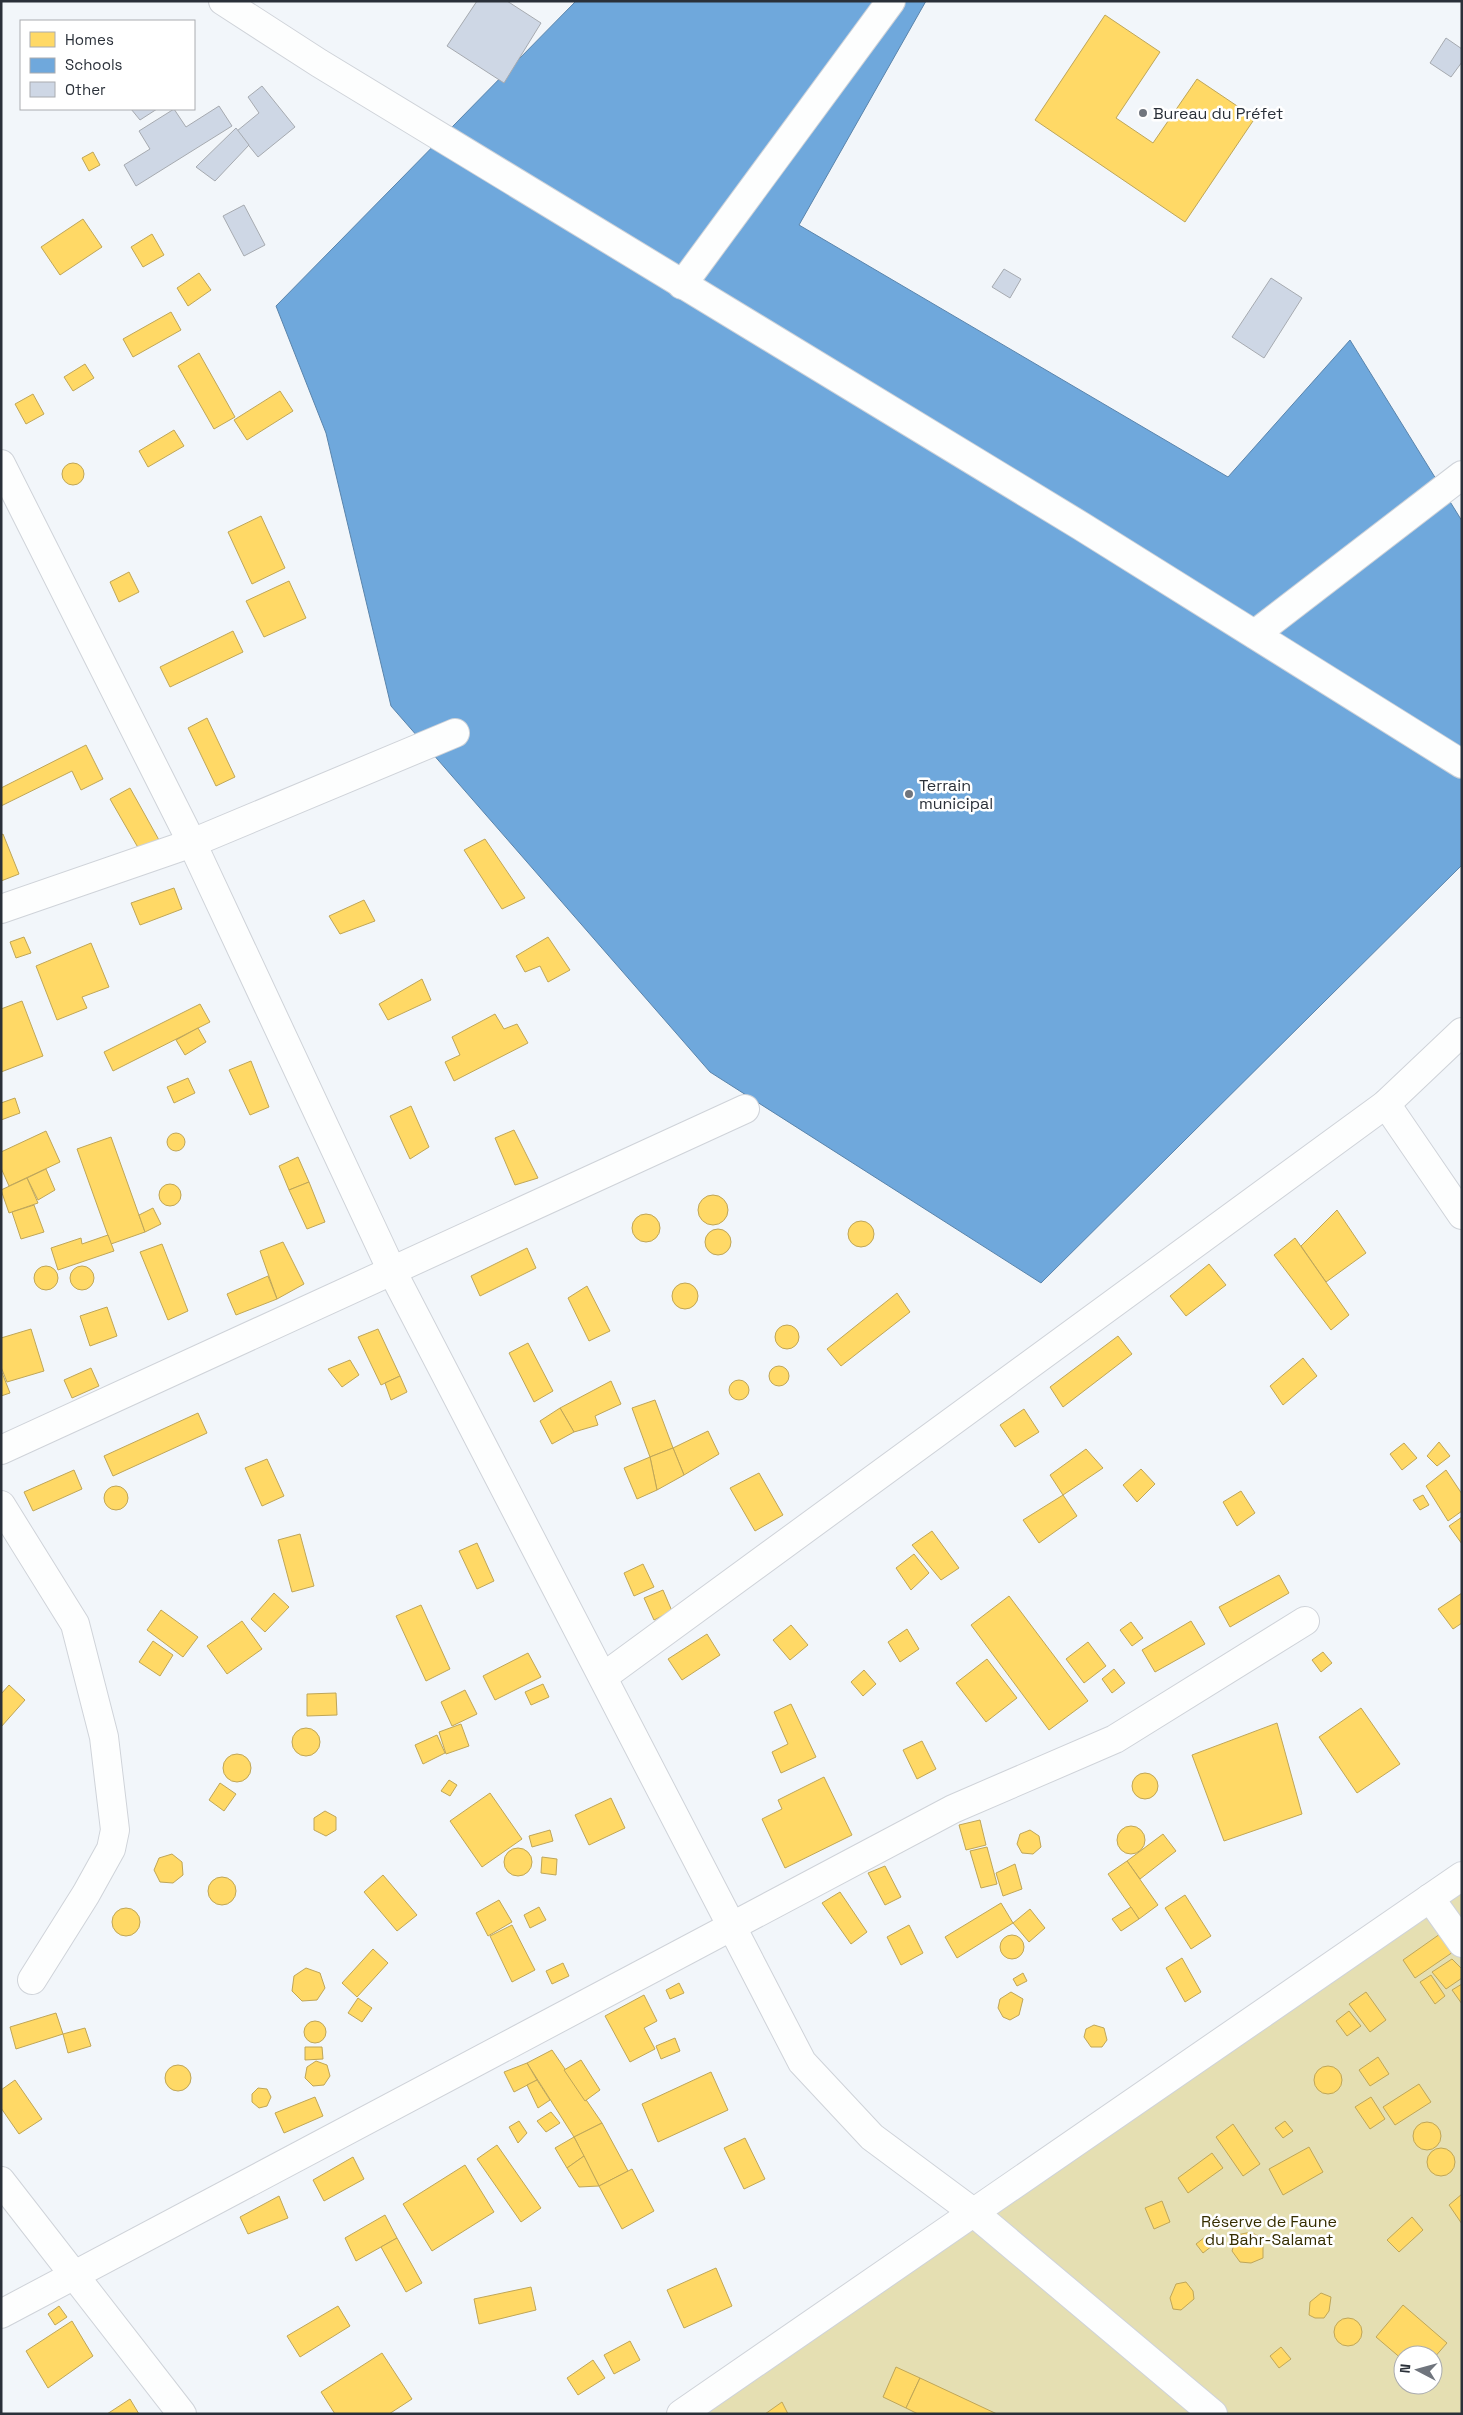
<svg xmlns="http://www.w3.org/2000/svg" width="1463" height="2415" font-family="'Space Grotesk',sans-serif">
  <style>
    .green { fill: #e5dfb2; fill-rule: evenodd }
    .homes { fill: #ffd966; stroke: #bfa658 }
    .schools { fill: #6fa8dc; stroke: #5a84ab }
    .building { fill: #ced7e5; stroke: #a6aab0 }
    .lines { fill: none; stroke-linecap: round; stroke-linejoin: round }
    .minor-casing { stroke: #cfd3d9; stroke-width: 30 }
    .major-casing { stroke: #cfd3d9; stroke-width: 30 }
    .minor { stroke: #fdfefe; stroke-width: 28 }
    .major { stroke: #fdfefe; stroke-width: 28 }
    .poi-dot { fill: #70757d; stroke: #fff; stroke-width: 2 }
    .labels { text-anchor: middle; stroke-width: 5; stroke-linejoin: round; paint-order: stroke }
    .poi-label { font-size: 16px; fill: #2a3039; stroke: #fff; text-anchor: start }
    .park-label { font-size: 16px; fill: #352d00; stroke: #fff }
  </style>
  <rect width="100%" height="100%" fill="#f2f6fa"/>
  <path class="green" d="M1462,1874V2414H681ZM1403,2355H1433V2385H1403Z"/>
  <g class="homes">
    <polygon points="1105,15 1160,52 1116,118 1153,143 1197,79 1255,118 1185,222 1035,120"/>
    <polygon points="93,152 100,165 89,171 82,158"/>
    <polygon points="83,219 102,247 60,275 41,247"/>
    <polygon points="152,234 164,255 143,267 131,247"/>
    <polygon points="199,273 211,290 188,306 177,288"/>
    <polygon points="171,312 181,330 133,357 123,339"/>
    <polygon points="199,353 235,417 214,429 178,366"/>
    <polygon points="85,364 94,378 73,391 64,377"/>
    <polygon points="280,391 293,411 247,440 234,420"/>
    <polygon points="33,394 44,414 26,424 15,404"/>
    <polygon points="174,430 184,446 148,467 139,451"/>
    <circle cx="73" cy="474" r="11"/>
    <polygon points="261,516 285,568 252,584 228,532"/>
    <polygon points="129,572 139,592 119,602 110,582"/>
    <polygon points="289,581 306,618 264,637 246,601"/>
    <polygon points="233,631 243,652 170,687 160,667"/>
    <polygon points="207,718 235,777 216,786 188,728"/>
    <polygon points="86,745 103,779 81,790 72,771 1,806 1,788"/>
    <polygon points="130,788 159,840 140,851 110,799"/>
    <polygon points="3,834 19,874 1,881 1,835"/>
    <polygon points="485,839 525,898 502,909 464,850"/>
    <polygon points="174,888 182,909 140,925 131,903"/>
    <polygon points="364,900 375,921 340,934 329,916"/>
    <polygon points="24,937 31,953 16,958 10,942"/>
    <polygon points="548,937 570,970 548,982 540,966 525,972 516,956"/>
    <polygon points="91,943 109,987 82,997 87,1008 57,1020 36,966"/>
    <polygon points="422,979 431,1000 388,1020 379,1004"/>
    <polygon points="22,1001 43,1056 1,1072 1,1009"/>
    <polygon points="200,1004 210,1022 113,1071 104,1052"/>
    <polygon points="495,1014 504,1029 517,1024 528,1043 454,1081 445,1062 460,1055 452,1037"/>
    <polygon points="198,1028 206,1042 185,1055 176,1040"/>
    <polygon points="251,1061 269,1107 250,1115 229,1070"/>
    <polygon points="188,1078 195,1093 174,1103 167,1087"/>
    <polygon points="15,1098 20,1113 1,1120 1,1103"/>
    <polygon points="411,1106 429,1147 410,1159 390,1116"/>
    <polygon points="514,1130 538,1178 515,1185 495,1138"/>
    <polygon points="46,1131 60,1162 9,1186 1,1168 1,1152"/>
    <circle cx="176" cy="1142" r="9"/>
    <polygon points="111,1137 145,1232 111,1244 77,1149"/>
    <polygon points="298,1157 309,1182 289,1190 279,1166"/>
    <polygon points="46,1169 55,1190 38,1200 27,1178"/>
    <polygon points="27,1178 38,1203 9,1213 1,1190"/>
    <polygon points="309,1182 325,1222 307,1229 289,1190"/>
    <circle cx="170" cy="1195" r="11"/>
    <circle cx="713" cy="1210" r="15"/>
    <polygon points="34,1205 44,1232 21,1239 12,1212"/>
    <polygon points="153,1208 161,1224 145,1232 139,1215"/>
    <polygon points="1337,1210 1366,1253 1326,1282 1301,1246"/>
    <circle cx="646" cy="1228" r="14"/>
    <circle cx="861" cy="1234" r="13"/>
    <circle cx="718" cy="1242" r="13"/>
    <polygon points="108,1235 114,1251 58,1270 51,1248 81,1238 82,1244"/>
    <polygon points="1295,1238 1349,1315 1331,1330 1274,1255"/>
    <polygon points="283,1242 304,1284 277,1299 260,1251"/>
    <polygon points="162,1244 188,1311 168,1320 140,1252"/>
    <polygon points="527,1248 536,1268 480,1296 471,1276"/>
    <polygon points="1209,1264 1226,1285 1186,1316 1170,1296"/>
    <circle cx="82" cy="1278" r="12"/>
    <circle cx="46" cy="1278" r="12"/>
    <polygon points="268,1276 277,1299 236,1315 227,1294"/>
    <circle cx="685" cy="1296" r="13"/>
    <polygon points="587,1286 610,1331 589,1341 568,1298"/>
    <polygon points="897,1293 910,1312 841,1366 827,1349"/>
    <polygon points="107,1307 117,1336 90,1346 80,1316"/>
    <circle cx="787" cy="1337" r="12"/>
    <polygon points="31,1329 44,1371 7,1382 1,1367 1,1338"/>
    <polygon points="378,1329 400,1376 381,1385 358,1337"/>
    <polygon points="1118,1336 1132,1354 1063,1407 1050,1387"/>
    <polygon points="528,1343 553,1391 534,1402 509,1353"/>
    <polygon points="1303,1358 1317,1376 1283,1405 1270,1386"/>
    <polygon points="350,1360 359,1375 342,1387 328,1369"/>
    <circle cx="779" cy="1376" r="10"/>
    <polygon points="91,1368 99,1386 72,1398 64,1380"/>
    <polygon points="1,1370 10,1393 1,1396"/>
    <polygon points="400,1376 407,1392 391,1400 385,1383"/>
    <circle cx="739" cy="1390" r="10"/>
    <polygon points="611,1381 621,1404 595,1416 598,1425 574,1432 560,1408"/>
    <polygon points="655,1400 673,1448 650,1457 632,1408"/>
    <polygon points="560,1408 574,1432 552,1444 540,1421"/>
    <polygon points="1024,1409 1039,1432 1015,1447 1000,1425"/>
    <polygon points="198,1413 207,1433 113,1476 104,1456"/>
    <polygon points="708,1431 719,1454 684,1475 673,1448"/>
    <polygon points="1439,1442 1450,1456 1437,1466 1427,1456"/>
    <polygon points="1404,1443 1417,1458 1402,1470 1390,1454"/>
    <polygon points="673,1448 684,1475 657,1490 650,1457"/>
    <polygon points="1086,1449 1103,1468 1063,1495 1050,1475"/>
    <polygon points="650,1457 657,1490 637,1499 624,1468"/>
    <polygon points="267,1459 284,1496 262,1506 245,1468"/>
    <polygon points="1141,1469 1155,1484 1137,1502 1123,1485"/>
    <polygon points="74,1470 82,1489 33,1511 24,1492"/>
    <polygon points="1446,1470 1462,1494 1462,1511 1448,1521 1426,1486"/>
    <polygon points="759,1473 783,1515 755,1531 730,1488"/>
    <circle cx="116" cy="1498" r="12"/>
    <polygon points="1241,1491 1255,1513 1237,1526 1223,1502"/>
    <polygon points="1063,1495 1077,1516 1039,1543 1023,1520"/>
    <polygon points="1423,1495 1429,1505 1420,1510 1413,1500"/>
    <polygon points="1462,1517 1462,1544 1449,1526"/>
    <polygon points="932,1531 959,1568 941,1580 912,1545"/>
    <polygon points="300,1534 314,1586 292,1592 278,1540"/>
    <polygon points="477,1543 494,1581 477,1589 459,1551"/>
    <polygon points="914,1554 929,1573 911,1590 896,1568"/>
    <polygon points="643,1564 654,1587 634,1596 624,1573"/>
    <polygon points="1279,1575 1289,1593 1230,1627 1219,1607"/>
    <polygon points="663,1590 672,1611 654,1620 644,1598"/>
    <polygon points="274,1593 289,1607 265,1632 251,1619"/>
    <polygon points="1462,1593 1462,1623 1453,1629 1438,1609"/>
    <polygon points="1009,1596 1088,1701 1049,1730 971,1625"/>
    <polygon points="421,1605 450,1669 426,1681 396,1616"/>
    <polygon points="161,1610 198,1637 183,1657 147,1630"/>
    <polygon points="242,1621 262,1649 227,1674 207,1646"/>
    <polygon points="1191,1621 1205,1644 1155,1672 1142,1650"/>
    <polygon points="1131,1622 1143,1638 1132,1646 1120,1630"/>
    <polygon points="791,1625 808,1645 790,1660 773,1640"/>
    <polygon points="907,1629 919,1649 900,1662 888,1642"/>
    <polygon points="707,1634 720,1655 682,1680 668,1659"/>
    <polygon points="153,1641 173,1655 160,1676 139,1662"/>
    <polygon points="1088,1642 1106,1666 1084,1683 1066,1659"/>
    <polygon points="1323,1652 1332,1663 1321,1672 1312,1660"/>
    <polygon points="528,1653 541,1677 495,1700 483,1676"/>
    <polygon points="987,1659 1017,1698 986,1722 956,1683"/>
    <polygon points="1114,1669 1125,1683 1112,1693 1102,1679"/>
    <polygon points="864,1670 876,1684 863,1696 851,1682"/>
    <polygon points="543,1684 549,1697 531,1705 525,1692"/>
    <polygon points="9,1685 25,1700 1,1727 1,1694"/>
    <polygon points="465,1690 477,1714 452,1726 441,1702"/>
    <polygon points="336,1693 337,1715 307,1716 307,1694"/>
    <polygon points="791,1704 816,1757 781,1773 772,1752 788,1744 774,1712"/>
    <polygon points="1361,1708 1400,1764 1357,1793 1319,1737"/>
    <polygon points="1277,1723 1302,1814 1224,1841 1192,1755"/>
    <polygon points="461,1724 469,1746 446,1754 439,1732"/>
    <circle cx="306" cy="1742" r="14"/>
    <polygon points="437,1735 445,1753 423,1764 415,1745"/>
    <polygon points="922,1741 936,1769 917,1779 903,1750"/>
    <circle cx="237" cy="1768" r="14"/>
    <circle cx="1145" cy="1786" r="13"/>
    <polygon points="824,1777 852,1835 785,1868 762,1819 782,1809 778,1800"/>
    <polygon points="449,1780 457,1785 450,1796 441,1791"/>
    <polygon points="220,1783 236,1794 224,1811 209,1800"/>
    <polygon points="490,1793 522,1839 482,1867 450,1821"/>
    <polygon points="611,1798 625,1828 589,1845 575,1815"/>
    <polygon points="325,1811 336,1817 336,1830 326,1836 314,1830 314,1818"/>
    <polygon points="980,1820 986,1845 966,1850 959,1825"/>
    <circle cx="1131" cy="1840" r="14"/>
    <polygon points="550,1830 553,1841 532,1847 529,1836"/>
    <polygon points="1030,1830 1039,1836 1041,1847 1033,1854 1022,1853 1017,1844 1020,1834"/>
    <polygon points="1163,1834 1176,1851 1140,1879 1127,1861"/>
    <polygon points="987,1847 997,1884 981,1888 970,1851"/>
    <circle cx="518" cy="1862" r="14"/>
    <polygon points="172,1854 182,1862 183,1875 173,1883 160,1882 154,1870 159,1858"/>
    <polygon points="542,1857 557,1859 556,1875 541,1873"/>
    <polygon points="1127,1861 1158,1905 1139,1919 1108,1874"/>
    <polygon points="1015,1864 1022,1889 1003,1896 996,1873"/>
    <polygon points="885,1866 901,1897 885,1905 868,1873"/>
    <polygon points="383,1875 417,1915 397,1931 364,1892"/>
    <circle cx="222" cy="1891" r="14"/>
    <polygon points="840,1892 867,1932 851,1944 822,1903"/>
    <polygon points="1185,1895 1211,1936 1191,1949 1165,1908"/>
    <polygon points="499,1900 512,1922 488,1936 476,1913"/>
    <polygon points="1001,1903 1013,1923 957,1958 945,1937"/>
    <polygon points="539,1907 546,1920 530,1928 524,1915"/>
    <polygon points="1131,1907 1139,1919 1121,1931 1112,1919"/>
    <circle cx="126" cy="1922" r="14"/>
    <polygon points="1030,1909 1045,1928 1029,1942 1013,1923"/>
    <polygon points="512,1925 535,1970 512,1982 490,1936"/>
    <polygon points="909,1925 923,1953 901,1965 887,1937"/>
    <polygon points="1440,1934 1453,1952 1415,1978 1403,1960"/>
    <circle cx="1012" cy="1947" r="12"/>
    <polygon points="373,1949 388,1963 357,1997 342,1983"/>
    <polygon points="1182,1958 1201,1992 1185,2002 1166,1968"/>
    <polygon points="1452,1959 1462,1969 1462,1978 1446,1989 1432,1972"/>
    <polygon points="563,1963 569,1976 552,1984 546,1971"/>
    <polygon points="306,1968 320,1973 325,1988 317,2000 302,2001 292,1991 294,1976"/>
    <polygon points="1023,1973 1027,1981 1017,1986 1013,1979"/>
    <polygon points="1431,1975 1445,1996 1435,2004 1420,1982"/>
    <polygon points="679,1983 684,1993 670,1999 666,1990"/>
    <polygon points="1462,1984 1462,2004 1452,1990"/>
    <polygon points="1011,1992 1023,1999 1019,2015 1010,2020 1003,2017 998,2008 1000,1999"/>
    <polygon points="1366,1992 1386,2020 1370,2032 1349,2004"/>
    <polygon points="644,1995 657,2021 644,2028 655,2049 630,2062 605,2016"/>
    <polygon points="358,1998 372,2008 362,2022 348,2013"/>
    <polygon points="1349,2011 1361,2026 1347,2036 1336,2021"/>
    <polygon points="56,2013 63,2034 16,2049 10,2027"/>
    <circle cx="315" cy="2032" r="11"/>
    <polygon points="1094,2025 1104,2028 1107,2040 1102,2047 1091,2047 1084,2037 1086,2029"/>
    <polygon points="85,2028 91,2046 68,2053 63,2034"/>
    <polygon points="675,2038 680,2051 661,2059 656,2046"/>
    <polygon points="305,2047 322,2047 323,2059 305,2060"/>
    <polygon points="552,2050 602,2123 574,2137 527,2063"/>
    <polygon points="1378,2057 1389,2074 1370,2086 1359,2070"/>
    <polygon points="581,2060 600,2090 585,2101 564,2070"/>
    <polygon points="316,2061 327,2065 330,2076 324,2085 313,2086 305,2078 307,2067"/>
    <polygon points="527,2063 537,2080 514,2092 504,2072"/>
    <circle cx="178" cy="2078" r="13"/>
    <circle cx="1328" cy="2080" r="14"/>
    <polygon points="711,2072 728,2110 658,2142 642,2104"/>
    <polygon points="15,2080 42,2119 19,2134 1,2108 1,2090"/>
    <polygon points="537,2080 550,2100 538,2108 527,2085"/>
    <polygon points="1419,2084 1431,2102 1395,2125 1383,2107"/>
    <polygon points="258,2088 267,2089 271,2097 267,2106 259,2108 252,2102 252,2094"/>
    <polygon points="315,2097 323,2116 284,2133 275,2113"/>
    <polygon points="1371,2097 1385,2119 1370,2129 1355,2107"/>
    <polygon points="551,2112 560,2123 546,2132 537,2121"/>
    <polygon points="519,2121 527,2133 518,2143 509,2127"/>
    <polygon points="1285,2121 1293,2131 1283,2138 1275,2128"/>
    <circle cx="1427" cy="2136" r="14"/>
    <polygon points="602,2123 628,2171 599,2186 574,2137"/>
    <polygon points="1233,2124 1260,2164 1243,2176 1216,2137"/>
    <polygon points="574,2137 584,2156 567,2168 555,2148"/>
    <polygon points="745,2138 765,2179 744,2189 724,2148"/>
    <polygon points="497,2145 541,2208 521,2222 477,2159"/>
    <polygon points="1309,2147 1323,2172 1283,2195 1269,2169"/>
    <circle cx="1441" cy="2162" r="14"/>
    <polygon points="1212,2153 1223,2168 1188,2193 1178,2178"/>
    <polygon points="584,2156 599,2186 579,2187 567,2168"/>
    <polygon points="353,2157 364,2179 324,2201 313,2180"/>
    <polygon points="465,2165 494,2212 432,2251 403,2204"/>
    <polygon points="632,2169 654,2211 622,2229 599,2186"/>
    <polygon points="1462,2194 1462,2224 1449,2205"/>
    <polygon points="279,2196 288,2218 248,2234 240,2217"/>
    <polygon points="1162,2201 1170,2222 1154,2229 1145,2208"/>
    <polygon points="385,2215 397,2238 356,2261 345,2238"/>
    <polygon points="1412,2217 1423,2230 1399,2252 1387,2240"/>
    <polygon points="1251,2232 1263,2239 1263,2258 1251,2263 1240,2262 1232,2251 1237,2235"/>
    <polygon points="1205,2237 1212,2246 1203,2253 1196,2244"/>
    <polygon points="397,2238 422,2283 406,2292 381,2247"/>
    <polygon points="716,2268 732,2306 684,2328 667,2290"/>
    <polygon points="1186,2282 1193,2291 1194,2299 1181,2310 1173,2309 1170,2298 1176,2284"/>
    <polygon points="531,2287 536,2310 479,2324 474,2299"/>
    <polygon points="1321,2293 1331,2297 1329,2311 1324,2318 1315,2318 1309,2315 1310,2302"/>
    <polygon points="1403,2305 1447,2343 1433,2359 1433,2355 1403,2355 1403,2360 1376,2337"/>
    <polygon points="59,2306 67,2317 55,2325 48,2314"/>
    <polygon points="338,2306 350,2326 300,2357 287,2336"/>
    <circle cx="1348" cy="2332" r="14"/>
    <polygon points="72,2321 93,2356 48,2388 26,2351"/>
    <polygon points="630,2341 640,2360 614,2374 604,2355"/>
    <polygon points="1281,2347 1291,2359 1279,2368 1270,2356"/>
    <polygon points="382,2353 412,2399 389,2414 335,2414 321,2392"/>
    <polygon points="593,2360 605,2378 578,2395 567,2378"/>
    <polygon points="896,2367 920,2378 906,2408 883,2397"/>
    <polygon points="920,2378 997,2414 918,2414 906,2408"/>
    <polygon points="130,2399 139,2414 107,2414"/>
    <polygon points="782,2402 788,2414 765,2414"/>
  </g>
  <polygon class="schools" points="576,1 926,1 799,225 1228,477 1350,340 1462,521 1462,865 1041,1283 710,1072 391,706 326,433 276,306"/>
  <g class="building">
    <polygon points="477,1 507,1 541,23 504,83 447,46"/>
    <polygon points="1446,38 1462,49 1462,62 1451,77 1430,63"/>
    <polygon points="262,86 295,127 258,157 237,131 259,113 248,97"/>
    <polygon points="219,106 232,126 136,186 124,165 150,149 139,131 174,109 186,127"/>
    <polygon points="131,109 157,109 140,120"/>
    <polygon points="236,128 249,145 215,181 196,167"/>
    <polygon points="244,205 265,245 244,256 223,216"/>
    <polygon points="1004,269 1021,279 1010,298 992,287"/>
    <polygon points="1271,278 1302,298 1264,358 1232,337"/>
  </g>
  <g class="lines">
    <g class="minor-casing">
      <g id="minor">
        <polyline points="682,285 891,1"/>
        <polyline points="1,464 192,843 392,1271 802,2062 872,2137 973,2212 1213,2414"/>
        <polyline points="1255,634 1462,475"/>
        <polyline points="1,909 192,843 455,733"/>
        <polyline points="1386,1104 1462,1215"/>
        <polyline points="1,1450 745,1109"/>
        <polyline points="1,1505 75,1624 104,1737 115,1830 111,1849 86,1894 32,1980"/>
        <polyline points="603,1677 1386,1104 1462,1032"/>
        <polyline points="1430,1898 1462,1943"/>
        <polyline points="1,2181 182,2414"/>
        <polyline points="1,2314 953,1809 1115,1739 1305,1621"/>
      </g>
    </g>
    <g class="major-casing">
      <g id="major">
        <polyline points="223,1 319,63 1081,526 1462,764"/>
        <polyline points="681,2414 1462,1876"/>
      </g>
    </g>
    <use href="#minor" class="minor"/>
    <use href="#major" class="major"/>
  </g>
  <g class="poi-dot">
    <circle cx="1143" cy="113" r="5"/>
    <circle cx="909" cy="794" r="5"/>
  </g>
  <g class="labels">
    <g class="poi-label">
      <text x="1153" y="119">Bureau du Préfet</text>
      <text x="919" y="791">Terrain<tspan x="919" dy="18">municipal</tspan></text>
    </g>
    <g class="park-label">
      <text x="1269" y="2227">Réserve de Faune<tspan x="1269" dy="18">du Bahr-Salamat</tspan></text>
    </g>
  </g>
  <rect width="1463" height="2415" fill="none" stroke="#2a3039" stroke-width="5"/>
  <rect x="20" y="20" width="175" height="90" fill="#ffffff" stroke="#aaacb0"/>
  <rect x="30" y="32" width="25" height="15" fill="#ffd966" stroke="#aaacb0"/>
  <text x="65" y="45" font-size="15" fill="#2a3039">Homes</text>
  <rect x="30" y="58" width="25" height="15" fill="#6fa8dc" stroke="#aaacb0"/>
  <text x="65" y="70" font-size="15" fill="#2a3039">Schools</text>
  <rect x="30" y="82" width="25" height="15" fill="#ced7e5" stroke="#aaacb0"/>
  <text x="65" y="95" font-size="15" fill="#2a3039">Other</text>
  <g transform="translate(1418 2370) rotate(276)"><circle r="24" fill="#ffffff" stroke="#aaacb0"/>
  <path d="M0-4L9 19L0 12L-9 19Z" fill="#70757d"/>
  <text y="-8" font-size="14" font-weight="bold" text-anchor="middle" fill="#2a3039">N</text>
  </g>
</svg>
